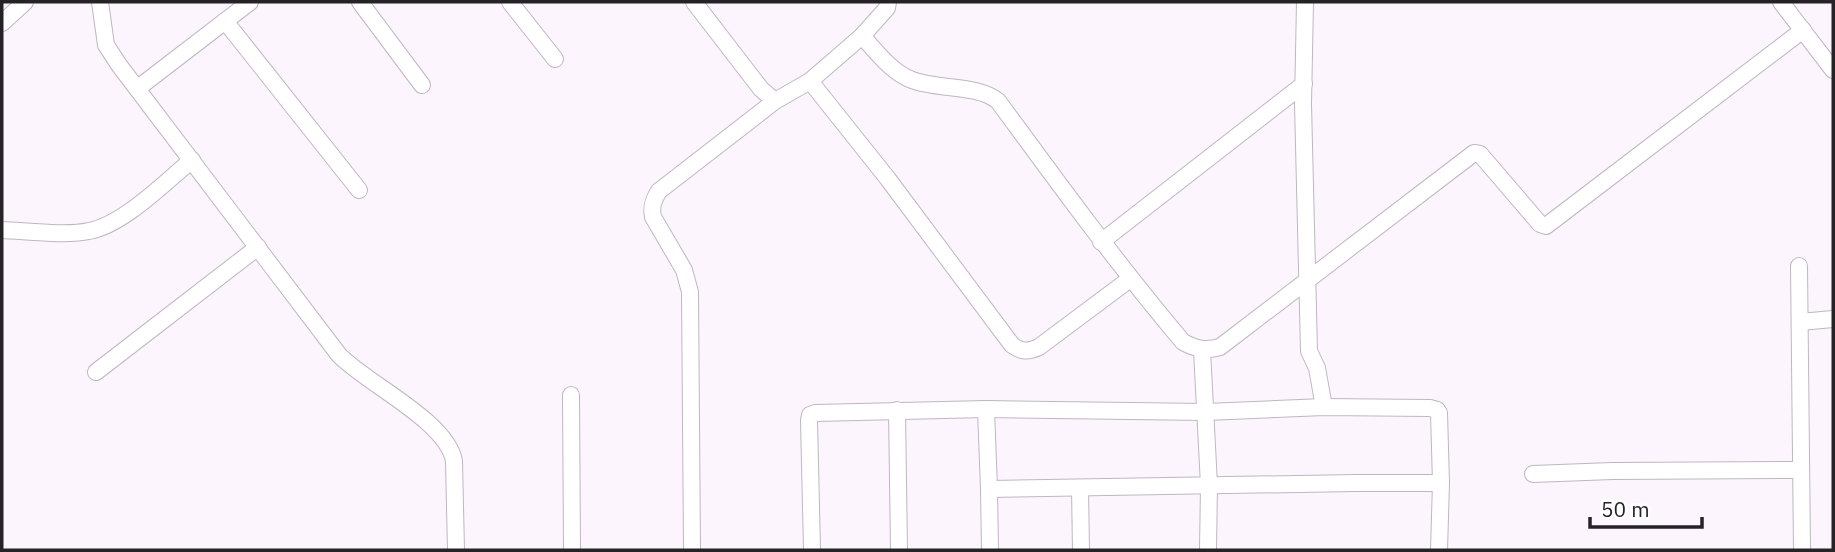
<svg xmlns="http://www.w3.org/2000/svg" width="1835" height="552" font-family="'IBM Plex Sans',sans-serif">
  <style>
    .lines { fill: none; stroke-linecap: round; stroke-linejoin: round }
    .street-casing { stroke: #bfb6c1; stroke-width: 18 }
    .street { stroke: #fff; stroke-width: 16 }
  </style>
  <rect width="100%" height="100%" fill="#fcf5fe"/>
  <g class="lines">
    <g class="street-casing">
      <g id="street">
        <path d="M100,2L106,45L119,65L339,355C367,384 447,421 454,461L456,550"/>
        <polyline points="360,2 422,85"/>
        <polyline points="510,2 555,59"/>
        <polyline points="694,2 761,89 775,101"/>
        <polyline points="1305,2 1303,104 1309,351 1317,368 1324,407"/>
        <polyline points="1781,2 1833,70"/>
        <polyline points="225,21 359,190"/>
        <polyline points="2,23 25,2"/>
        <path d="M862,36C877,52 891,72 912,80C938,90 977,84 998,101C1058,183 1118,265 1183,342C1196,349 1206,351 1220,347L1474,153L1480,154L1540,224L1546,226L1803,30"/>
        <path d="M810,81L888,179L1012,345C1022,352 1028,352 1039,347L1130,279"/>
        <polyline points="138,88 250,2"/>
        <path d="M2,230C27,231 66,236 89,231C123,225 165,182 192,160"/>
        <polyline points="1101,242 1304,84"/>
        <polyline points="1799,266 1802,550"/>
        <polyline points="1800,322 1833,319"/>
        <polyline points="1202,350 1209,485 1208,550"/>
        <polyline points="96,372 258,247"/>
        <polyline points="571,395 572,550"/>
        <polyline points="986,409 989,489 990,550"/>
        <polyline points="897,410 899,550"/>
        <polyline points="1533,474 1612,471 1801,470"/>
        <polyline points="1080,488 1081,550"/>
        <polyline points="989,489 1356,483 1441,483"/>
        <path d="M692,550L690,292L684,270L653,217C651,207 653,200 659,191L775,101L810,81L862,36L887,8L888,2"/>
        <polyline points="812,550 809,420 810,415 815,413 986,409 1206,412 1324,407 1430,408 1437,410 1439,413 1441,483 1439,550"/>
      </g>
    </g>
    <use href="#street" class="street"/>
  </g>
  <rect width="1835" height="552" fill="none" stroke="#262327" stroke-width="7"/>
  <path d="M1590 517v10h112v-10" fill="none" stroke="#262327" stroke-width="3.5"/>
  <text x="1601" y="517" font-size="21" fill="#262327" stroke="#ffffff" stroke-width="5" paint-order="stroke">50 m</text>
</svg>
